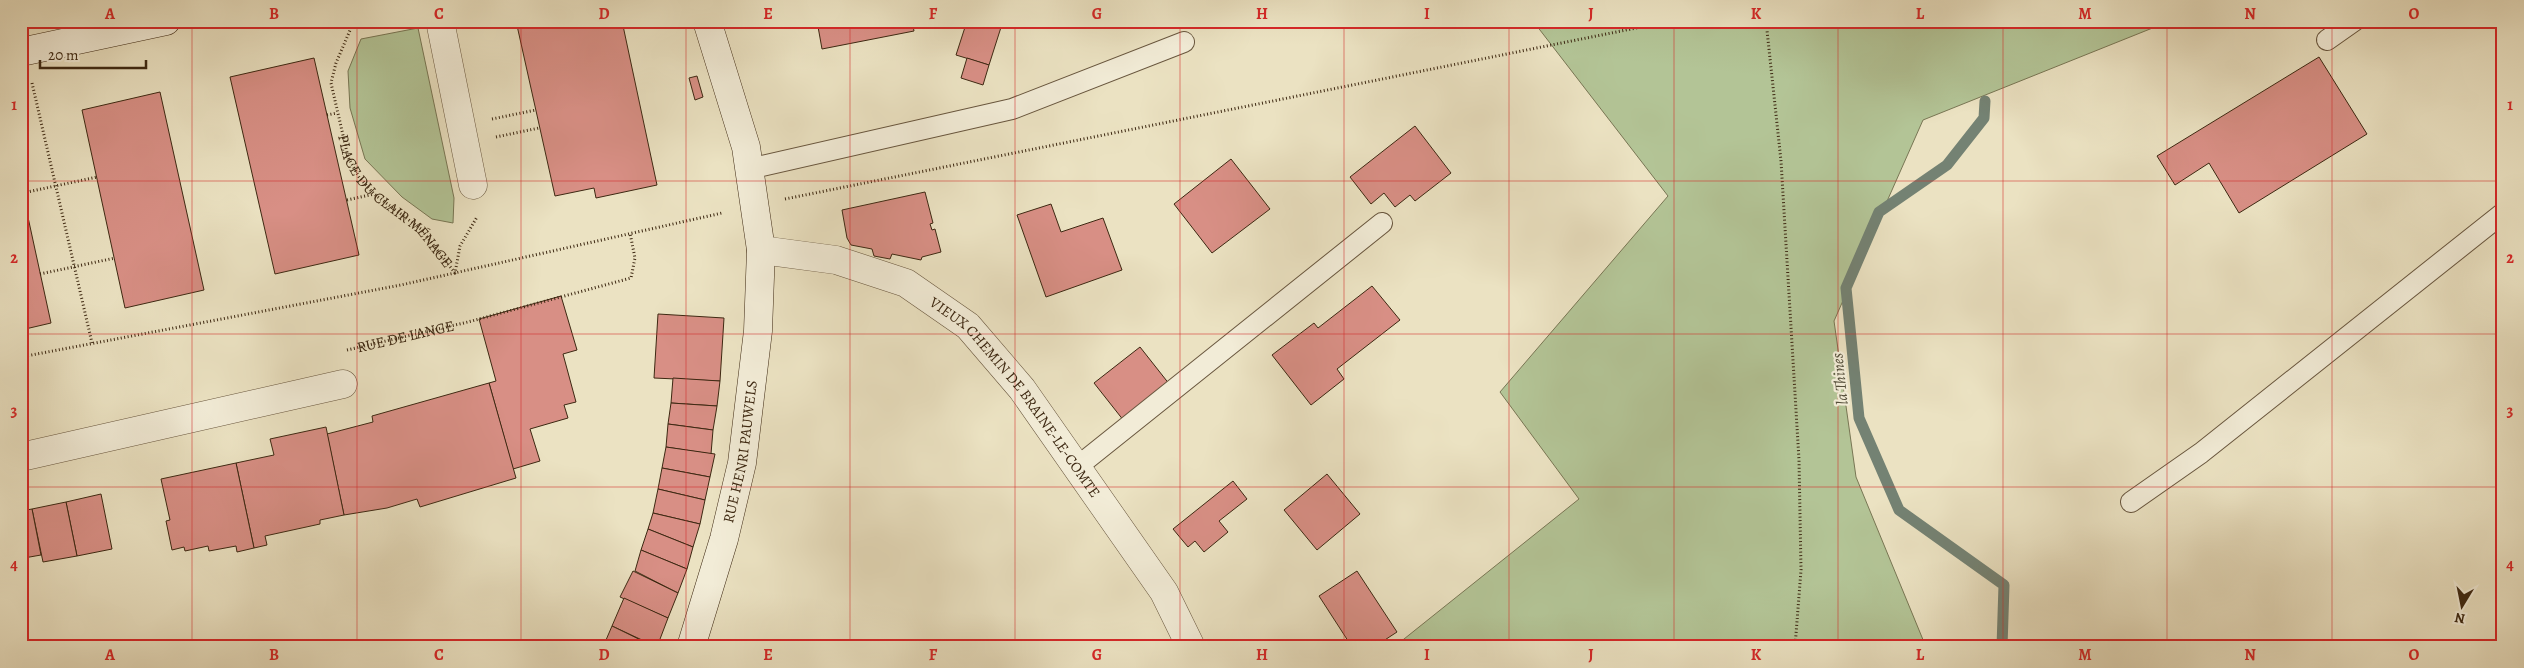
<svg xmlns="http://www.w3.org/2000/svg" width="2524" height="668" font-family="Alegreya,serif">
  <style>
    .green { fill: #b3c496; stroke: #787654 }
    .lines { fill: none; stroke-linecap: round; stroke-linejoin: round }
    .stream { stroke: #748273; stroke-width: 11 }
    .building { fill: #d88f85; stroke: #3d2812 }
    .lane-casing { stroke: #68563e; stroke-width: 22 }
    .street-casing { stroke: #68563e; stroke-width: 29 }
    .secondary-casing { stroke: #3d2812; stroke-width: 29 }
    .path { stroke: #3d2812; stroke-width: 3; stroke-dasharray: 1 2.5; stroke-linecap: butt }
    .lane { stroke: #f2ecd7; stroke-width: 20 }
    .street { stroke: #f2ecd7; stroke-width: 28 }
    .secondary { stroke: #f2ecd7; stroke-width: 28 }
    .grid { fill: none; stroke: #d62828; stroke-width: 1; stroke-opacity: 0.55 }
    .labels { text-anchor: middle; stroke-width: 4.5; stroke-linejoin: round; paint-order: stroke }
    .street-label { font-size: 15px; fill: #3d2812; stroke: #f2ecd7 }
    .water-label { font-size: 16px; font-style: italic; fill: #544e3a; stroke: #f2ecd7 }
    .neatline { fill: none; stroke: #d62828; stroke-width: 2 }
    .grid-label { font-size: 16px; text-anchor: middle; font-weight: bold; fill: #d62828 }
  </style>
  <rect width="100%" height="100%" fill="#ebe2c2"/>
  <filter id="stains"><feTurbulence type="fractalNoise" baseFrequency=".004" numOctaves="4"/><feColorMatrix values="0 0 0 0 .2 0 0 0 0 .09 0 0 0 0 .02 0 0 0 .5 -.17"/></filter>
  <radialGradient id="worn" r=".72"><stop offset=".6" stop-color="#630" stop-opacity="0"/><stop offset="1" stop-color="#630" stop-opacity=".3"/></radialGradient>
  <g class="green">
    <polygon points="1533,21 2170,21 1923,120 1834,321 1856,477 1926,647 1394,647 1579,499 1500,392 1668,196"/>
    <polygon points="418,28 454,198 453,223 432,219 402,197 365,159 350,108 348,71 361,39"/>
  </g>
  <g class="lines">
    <polyline class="stream" points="1985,101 1984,118 1947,165 1879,212 1846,288 1859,418 1899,510 2004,585 2002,647"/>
  </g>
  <g class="building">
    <polygon points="516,21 622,21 657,185 596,198 594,188 555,196"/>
    <polygon points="817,21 912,21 914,31 822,49"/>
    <polygon points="967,21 1003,21 989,65 956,55"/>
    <polygon points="2319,57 2367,134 2239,213 2209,163 2175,185 2157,156"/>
    <polygon points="314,58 359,255 275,274 230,77"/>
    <polygon points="967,58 989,65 983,85 961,78"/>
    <polygon points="697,76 703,97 695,100 689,78"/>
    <polygon points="160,92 204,290 125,308 82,110"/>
    <polygon points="1415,126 1451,173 1415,201 1410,195 1395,207 1384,193 1371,204 1350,177"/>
    <polygon points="1231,159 1270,209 1212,253 1174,204"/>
    <polygon points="21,185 51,323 21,330"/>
    <polygon points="925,192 933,223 930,224 932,230 935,229 941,252 922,257 921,260 892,254 890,259 874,256 872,249 851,245 847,238 842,210"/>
    <polygon points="1051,204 1061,232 1103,218 1122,270 1046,297 1017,215"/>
    <polygon points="1372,286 1400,320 1337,369 1344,379 1311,405 1272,355 1314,323 1318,328"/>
    <polygon points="561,296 577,350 563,354 576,402 564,405 568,418 530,429 540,461 513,469 489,383 496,381 479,319"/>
    <polygon points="658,314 724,318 720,381 654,378"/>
    <polygon points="1140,347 1170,385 1124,421 1094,383"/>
    <polygon points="673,378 720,381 717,406 671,403"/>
    <polygon points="489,383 516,478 420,507 417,499 387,508 344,515 327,434 373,422 372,416"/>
    <polygon points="671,403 717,406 713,430 668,424"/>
    <polygon points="668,424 713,430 711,454 666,447"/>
    <polygon points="326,427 344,515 320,520 320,524 265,536 267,545 254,548 236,463 274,455 270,439"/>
    <polygon points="666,447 715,454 710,477 662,468"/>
    <polygon points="236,463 254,548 237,552 236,546 209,551 208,546 185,551 184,547 172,550 166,521 170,520 161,479"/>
    <polygon points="662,468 710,477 705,500 658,489"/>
    <polygon points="1327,474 1360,514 1317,550 1284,510"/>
    <polygon points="1233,481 1247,499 1219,521 1228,532 1204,552 1195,541 1188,547 1173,529"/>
    <polygon points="658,489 705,500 700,524 653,513"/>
    <polygon points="101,494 112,549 77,556 66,502"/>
    <polygon points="66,502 77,556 43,562 32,509"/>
    <polygon points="32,509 41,555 24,558 25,565 21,566 21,511"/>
    <polygon points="653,513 700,524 693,547 648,529"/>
    <polygon points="648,529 693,547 687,569 641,550"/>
    <polygon points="641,550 687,569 678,593 635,571"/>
    <polygon points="633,571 678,593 668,618 620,597"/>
    <polygon points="1357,571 1397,632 1374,647 1352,647 1319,596"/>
    <polygon points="624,598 668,618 657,647 612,626"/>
    <polygon points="612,626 655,647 603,647"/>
  </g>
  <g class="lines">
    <g class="lane-casing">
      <g id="lane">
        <polyline points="2327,40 2354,21"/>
        <polyline points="749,169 1012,109 1184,42"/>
        <polyline points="1077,467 1382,223"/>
        <polyline points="2131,502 2201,453 2503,213"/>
      </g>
    </g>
    <g class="street-casing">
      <g id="street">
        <polyline points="440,21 473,185"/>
        <path id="s3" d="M761,250L836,260L906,283L968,326L1022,389L1164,592L1191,647"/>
        <polyline points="21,457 343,384"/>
      </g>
    </g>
    <g class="secondary-casing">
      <g id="secondary">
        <polyline points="21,52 166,21"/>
        <path id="s4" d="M691,647L724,539L742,463L758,331L761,250L746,147L707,21"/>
      </g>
    </g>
    <g class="path">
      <path id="s1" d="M354,21L336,63L331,83L348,157L359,177L374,194L421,229L455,273L460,246L477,217"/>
      <polyline points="1766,21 1781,161 1799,460 1801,570 1795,647"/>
      <polyline points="32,83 92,343"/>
      <polyline points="327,115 337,113"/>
      <polyline points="492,119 536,110"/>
      <polyline points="496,137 539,128"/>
      <polyline points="23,193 97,177"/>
      <polyline points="785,199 1671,21"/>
      <polyline points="347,200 374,194"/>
      <polyline points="40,274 115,258"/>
      <path id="s2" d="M347,350L468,322L631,278L635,258L630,233"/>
      <polyline points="21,357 401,285 722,213"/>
    </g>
    <use href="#lane" class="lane"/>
    <use href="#street" class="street"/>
    <use href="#secondary" class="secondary"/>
  </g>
  <path class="grid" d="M192,21V647M357,21V647M521,21V647M686,21V647M850,21V647M1015,21V647M1180,21V647M1344,21V647M1509,21V647M1674,21V647M1838,21V647M2003,21V647M2167,21V647M2332,21V647M21,181H2503M21,334H2503M21,487H2503"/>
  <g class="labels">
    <g class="street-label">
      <text dy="5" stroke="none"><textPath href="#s1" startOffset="206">PLACE DU CLAIR MÉNAGE</textPath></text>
      <text dy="5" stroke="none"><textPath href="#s2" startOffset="60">RUE DE L'ANGE</textPath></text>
      <text dy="5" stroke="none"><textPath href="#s3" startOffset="309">VIEUX CHEMIN DE BRAINE-LE-COMTE</textPath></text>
      <text dy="5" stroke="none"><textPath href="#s4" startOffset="202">RUE HENRI PAUWELS</textPath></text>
    </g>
    <g class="water-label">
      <text transform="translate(1839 379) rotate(-96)" y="6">la Thines</text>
    </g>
  </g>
  <rect width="2524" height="668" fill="none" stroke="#ebe2c2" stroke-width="55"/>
  <g transform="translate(2462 606) rotate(190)" stroke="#f2ecd7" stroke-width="4" paint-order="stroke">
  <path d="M0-4L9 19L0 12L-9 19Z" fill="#3d2812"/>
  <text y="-8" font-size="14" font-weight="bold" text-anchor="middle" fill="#3d2812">N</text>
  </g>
  <path d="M40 60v8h106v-8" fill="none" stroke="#3d2812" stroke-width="2.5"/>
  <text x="48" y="60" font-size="15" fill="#3d2812" stroke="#f2ecd7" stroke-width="4" paint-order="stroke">20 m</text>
  <rect x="28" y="28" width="2468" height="612" class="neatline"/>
  <g class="grid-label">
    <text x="110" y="19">A</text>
    <text x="274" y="19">B</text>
    <text x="439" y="19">C</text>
    <text x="604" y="19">D</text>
    <text x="768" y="19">E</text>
    <text x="933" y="19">F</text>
    <text x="1097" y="19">G</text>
    <text x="1262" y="19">H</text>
    <text x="1427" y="19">I</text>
    <text x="1591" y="19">J</text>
    <text x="1756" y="19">K</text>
    <text x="1920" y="19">L</text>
    <text x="2085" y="19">M</text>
    <text x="2250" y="19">N</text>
    <text x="2414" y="19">O</text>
    <text x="14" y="110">1</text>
    <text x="2510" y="110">1</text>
    <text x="14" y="263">2</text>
    <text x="2510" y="263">2</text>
    <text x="14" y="416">3</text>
    <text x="2510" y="416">3</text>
    <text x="14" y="570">4</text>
    <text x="2510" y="570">4</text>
    <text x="110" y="660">A</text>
    <text x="274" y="660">B</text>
    <text x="439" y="660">C</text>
    <text x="604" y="660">D</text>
    <text x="768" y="660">E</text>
    <text x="933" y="660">F</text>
    <text x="1097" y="660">G</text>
    <text x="1262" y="660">H</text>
    <text x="1427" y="660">I</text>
    <text x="1591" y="660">J</text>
    <text x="1756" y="660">K</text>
    <text x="1920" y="660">L</text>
    <text x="2085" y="660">M</text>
    <text x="2250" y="660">N</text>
    <text x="2414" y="660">O</text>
  </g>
  <rect width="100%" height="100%" filter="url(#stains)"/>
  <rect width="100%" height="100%" fill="url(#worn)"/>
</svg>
